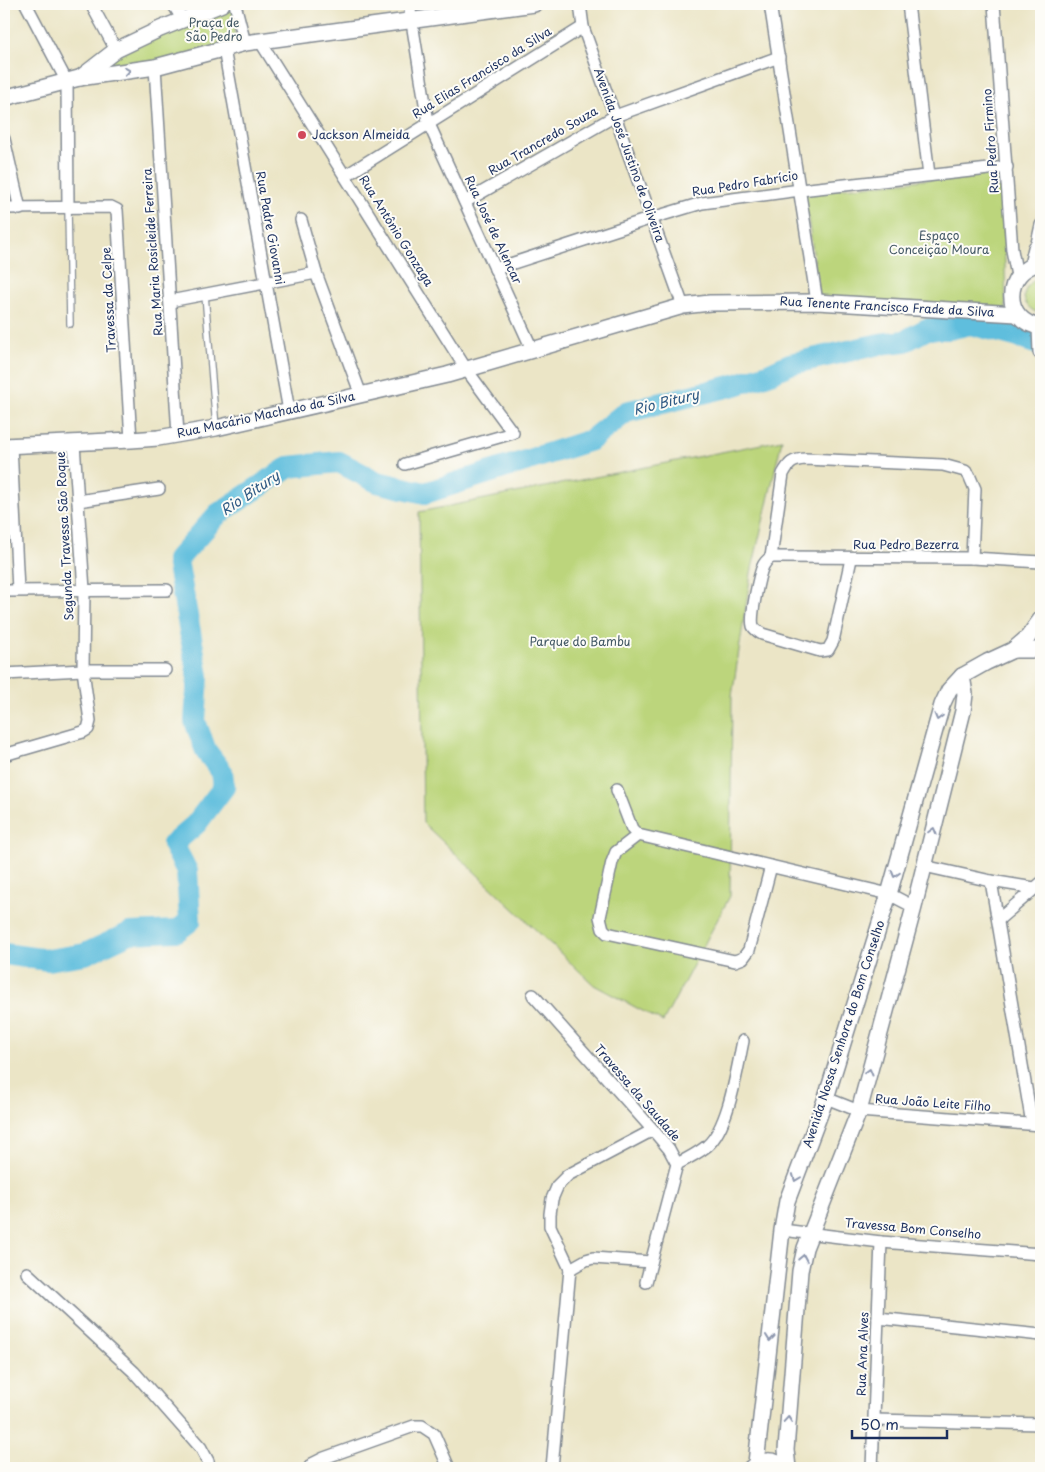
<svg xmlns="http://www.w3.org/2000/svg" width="1045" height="1472" font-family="'Playpen Sans',sans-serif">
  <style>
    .green { fill: #bcd57b; stroke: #6c826c }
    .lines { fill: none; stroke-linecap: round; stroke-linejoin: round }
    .river { stroke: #5fbedd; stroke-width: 22 }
    .service-casing { stroke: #838a92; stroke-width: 8 }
    .minor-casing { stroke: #838a92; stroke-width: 14 }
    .tertiary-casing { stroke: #838a92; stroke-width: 18 }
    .service { stroke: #fff; stroke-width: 5.5 }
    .minor { stroke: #fff; stroke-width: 11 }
    .tertiary { stroke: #fff; stroke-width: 15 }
    .oneway { stroke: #8d97ae }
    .poi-dot { fill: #d1495b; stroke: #fdfcf7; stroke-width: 2 }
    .labels { text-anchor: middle; stroke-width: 4; stroke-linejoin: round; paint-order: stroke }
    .park-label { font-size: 12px; fill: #435865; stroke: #fdfcf7 }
    .street-label { font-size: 12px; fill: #1b2f5e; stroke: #fdfcf7 }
    .poi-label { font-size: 12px; fill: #1b2f5e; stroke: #fdfcf7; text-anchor: start }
    .water-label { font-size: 14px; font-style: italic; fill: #2f5a84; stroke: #fdfcf7 }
  </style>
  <rect width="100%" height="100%" fill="#fdfcf7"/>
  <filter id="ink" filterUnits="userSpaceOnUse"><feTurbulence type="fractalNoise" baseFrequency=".02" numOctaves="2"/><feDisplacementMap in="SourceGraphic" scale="10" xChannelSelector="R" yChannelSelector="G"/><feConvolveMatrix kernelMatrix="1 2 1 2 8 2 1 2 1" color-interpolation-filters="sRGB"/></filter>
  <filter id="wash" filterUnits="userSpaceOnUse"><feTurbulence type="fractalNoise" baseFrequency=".0096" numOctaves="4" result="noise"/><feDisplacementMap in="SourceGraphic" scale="20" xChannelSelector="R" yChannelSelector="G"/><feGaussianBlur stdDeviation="1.12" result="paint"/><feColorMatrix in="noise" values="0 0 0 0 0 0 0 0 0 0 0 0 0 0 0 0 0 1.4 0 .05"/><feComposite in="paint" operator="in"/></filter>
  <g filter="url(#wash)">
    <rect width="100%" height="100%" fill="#ebe5c6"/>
    <g class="green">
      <polygon points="223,4 234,4 235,46 107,74 104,59"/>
      <polygon points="1003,172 1006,313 820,299 804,192"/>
      <path d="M1039,277H1041V314C1019,307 1019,288 1039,277Z"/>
      <polygon points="782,440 751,573 732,696 730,896 663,1022 594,985 423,823 419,512"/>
    </g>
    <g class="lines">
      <polyline class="river" points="4,954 48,960 85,954 130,933 177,931 190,921 187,871 173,844 196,824 224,787 222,772 206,751 195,721 198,676 177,560 218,514 289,467 339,462 377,482 425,493 591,440 626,412 735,385 768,374 790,364 880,344 905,341 927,329 949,329 970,324 1018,337 1041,345"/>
    </g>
  </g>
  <g filter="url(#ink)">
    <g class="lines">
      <g class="service-casing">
        <g id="service">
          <polyline points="68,208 70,324"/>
          <polyline points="205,295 216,427"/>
        </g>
      </g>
      <g class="minor-casing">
        <g id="minor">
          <polyline points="26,4 67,82 68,208"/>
          <polyline points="91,4 116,50"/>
          <polyline points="173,4 183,20"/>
          <polyline points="235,4 245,43"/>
          <polyline points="409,4 428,122 532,349"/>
          <polyline points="580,4 583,27 683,306"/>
          <polyline points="770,4 817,302"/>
          <polyline points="908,4 929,175"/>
          <polyline points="994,4 1012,250 1017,276"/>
          <polyline points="260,41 466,369 513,433 405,464"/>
          <polyline points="224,49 289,411"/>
          <polyline points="155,67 178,435"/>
          <polyline points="4,139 20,209"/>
          <polyline points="345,176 583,27"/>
          <polyline points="465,202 615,116 779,57"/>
          <polyline points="4,208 111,207 117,210 131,440"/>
          <polyline points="301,220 316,273 361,395"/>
          <polyline points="1036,248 1041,225"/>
          <polyline points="495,269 652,218 702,203 800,190 1007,167"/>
          <polyline points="170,301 316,273"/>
          <polyline points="11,446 18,590"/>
          <polyline points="78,501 159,489"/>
          <polyline points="771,557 972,558 1041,562"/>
          <path d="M851,559L833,641L828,650L820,651L762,634C759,632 755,630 753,626C750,617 759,575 763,566C765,562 767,560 771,557L783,474C789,463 792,460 805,459L943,465L965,471L969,475L975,489L972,558"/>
          <polyline points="4,591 167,590"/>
          <polyline points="4,674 83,670 165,670"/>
          <polyline points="4,755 83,732 88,729 90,721 83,670 84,590 74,444"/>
          <polyline points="617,790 632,829 638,835 889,894 914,907"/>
          <polyline points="638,835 616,852 612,862 600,917 603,929 607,933 735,961 743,958 749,950 771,866"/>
          <polyline points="924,866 991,881 1034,888"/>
          <polyline points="991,881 1032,1124"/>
          <polyline points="998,920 1041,883"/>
          <polyline points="533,995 653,1130 669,1149 677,1164 646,1282"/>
          <polyline points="826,1098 859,1111 1041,1125"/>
          <path d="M677,1164C687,1159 698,1153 707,1146C729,1127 737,1069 743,1041"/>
          <polyline points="782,1230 881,1242 1041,1254"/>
          <polyline points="570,1269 586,1260 593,1258 651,1262"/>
          <polyline points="27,1273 134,1372 201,1448 208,1461 209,1468"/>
          <polyline points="878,1318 1041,1335"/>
          <polyline points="874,1420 1041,1424"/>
          <polyline points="309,1468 312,1464 324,1458 414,1426 422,1426 434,1434 449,1468"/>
          <polyline points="552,1468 570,1269 550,1226 550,1214 552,1199 558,1185 568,1175 653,1130"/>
          <polyline points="872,1468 881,1242"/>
        </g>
      </g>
      <g class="tertiary-casing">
        <g id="tertiary">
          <polyline points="80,78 116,50 160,29 222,4"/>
          <polyline points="4,98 79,78 155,67 245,43 534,4"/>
          <path d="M1041,263C1002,270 1002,322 1041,327"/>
          <polyline points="1032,265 1036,248 1041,248"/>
          <polyline points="1040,327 1041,352"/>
          <polyline points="4,446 131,440 158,438 216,428 447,375 683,306 710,303 817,302 1017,314"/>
          <polyline points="1013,650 1028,637 1041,619"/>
          <polyline points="756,1463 782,1230 787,1201 826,1098 889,894 942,705 949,690 962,676 987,662 1013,650 1041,650"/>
          <path d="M751,1468C761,1459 775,1458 784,1468"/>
          <polyline points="788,1468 786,1450 800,1271 805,1248 859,1111 914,907 963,711 965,694 962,676"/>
        </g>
      </g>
      <use href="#service" class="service"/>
      <use href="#minor" class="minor"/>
      <use href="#tertiary" class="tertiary"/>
    </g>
    <defs><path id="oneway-chevron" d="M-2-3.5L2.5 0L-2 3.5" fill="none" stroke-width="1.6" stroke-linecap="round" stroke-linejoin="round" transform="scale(1.25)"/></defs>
    <g class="oneway">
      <use href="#oneway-chevron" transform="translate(127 71) rotate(-8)"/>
      <use href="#oneway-chevron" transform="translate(938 717) rotate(105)"/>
      <use href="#oneway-chevron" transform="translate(933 831) rotate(-75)"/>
      <use href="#oneway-chevron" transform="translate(895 874) rotate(106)"/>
      <use href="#oneway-chevron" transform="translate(869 1072) rotate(-75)"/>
      <use href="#oneway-chevron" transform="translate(796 1178) rotate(111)"/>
      <use href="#oneway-chevron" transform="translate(803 1258) rotate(-79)"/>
      <use href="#oneway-chevron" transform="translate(770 1338) rotate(96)"/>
      <use href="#oneway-chevron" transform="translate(788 1420) rotate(-85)"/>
    </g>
  </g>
  <circle class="poi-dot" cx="302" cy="135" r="5"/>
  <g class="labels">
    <g class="park-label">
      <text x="214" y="27">Praça de<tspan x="214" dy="14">São Pedro</tspan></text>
      <text x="939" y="240">Espaço<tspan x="939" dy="14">Conceição Moura</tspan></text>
      <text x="580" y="646">Parque do Bambu</text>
    </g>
    <g class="street-label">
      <text transform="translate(482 73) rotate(-32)" y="4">Rua Elias Francisco da Silva</text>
      <text transform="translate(543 141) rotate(-30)" y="4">Rua Trancredo Souza</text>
      <text transform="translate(991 141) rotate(-94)" y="4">Rua Pedro Firmino</text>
      <text transform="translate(629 155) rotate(70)" y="4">Avenida José Justino de Oliveira</text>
      <text transform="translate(745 184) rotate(-9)" y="4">Rua Pedro Fabrício</text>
      <text transform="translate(270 228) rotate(80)" y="4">Rua Padre Giovanni</text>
      <text transform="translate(493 230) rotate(65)" y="4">Rua José de Alencar</text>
      <text transform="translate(396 231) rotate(58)" y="4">Rua Antônio Gonzaga</text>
      <text transform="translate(153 252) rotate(-94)" y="4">Rua Maria Rosicleide Ferreira</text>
      <text transform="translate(109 300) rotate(-93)" y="4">Travessa da Celpe</text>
      <text transform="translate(887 307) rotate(3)" y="4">Rua Tenente Francisco Frade da Silva</text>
      <text transform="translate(266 415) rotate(-12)" y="4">Rua Macário Machado da Silva</text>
      <text transform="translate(65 536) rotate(-93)" y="4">Segunda Travessa São Roque</text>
      <text x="906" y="549">Rua Pedro Bezerra</text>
      <text transform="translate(844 1034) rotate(-72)" y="4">Avenida Nossa Senhora do Bom Conselho</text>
      <text transform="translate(637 1093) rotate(49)" y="4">Travessa da Saudade</text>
      <text transform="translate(933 1103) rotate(4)" y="4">Rua João Leite Filho</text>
      <text transform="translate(913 1229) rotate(5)" y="4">Travessa Bom Conselho</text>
      <text transform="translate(863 1354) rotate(-88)" y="4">Rua Ana Alves</text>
    </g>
    <g class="poi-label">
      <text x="312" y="139">Jackson Almeida</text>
    </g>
    <g class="water-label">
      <text transform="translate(666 402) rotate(-14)" y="5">Rio Bitury</text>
      <text transform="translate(250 493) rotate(-34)" y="5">Rio Bitury</text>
    </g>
  </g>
  <rect width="1045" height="1472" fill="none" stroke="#fdfcf7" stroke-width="20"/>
  <path d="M852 1430v8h95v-8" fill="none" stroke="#1b2f5e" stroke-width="2.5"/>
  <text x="860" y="1430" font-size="15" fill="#1b2f5e" stroke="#fdfcf7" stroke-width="4" paint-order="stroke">50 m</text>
</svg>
